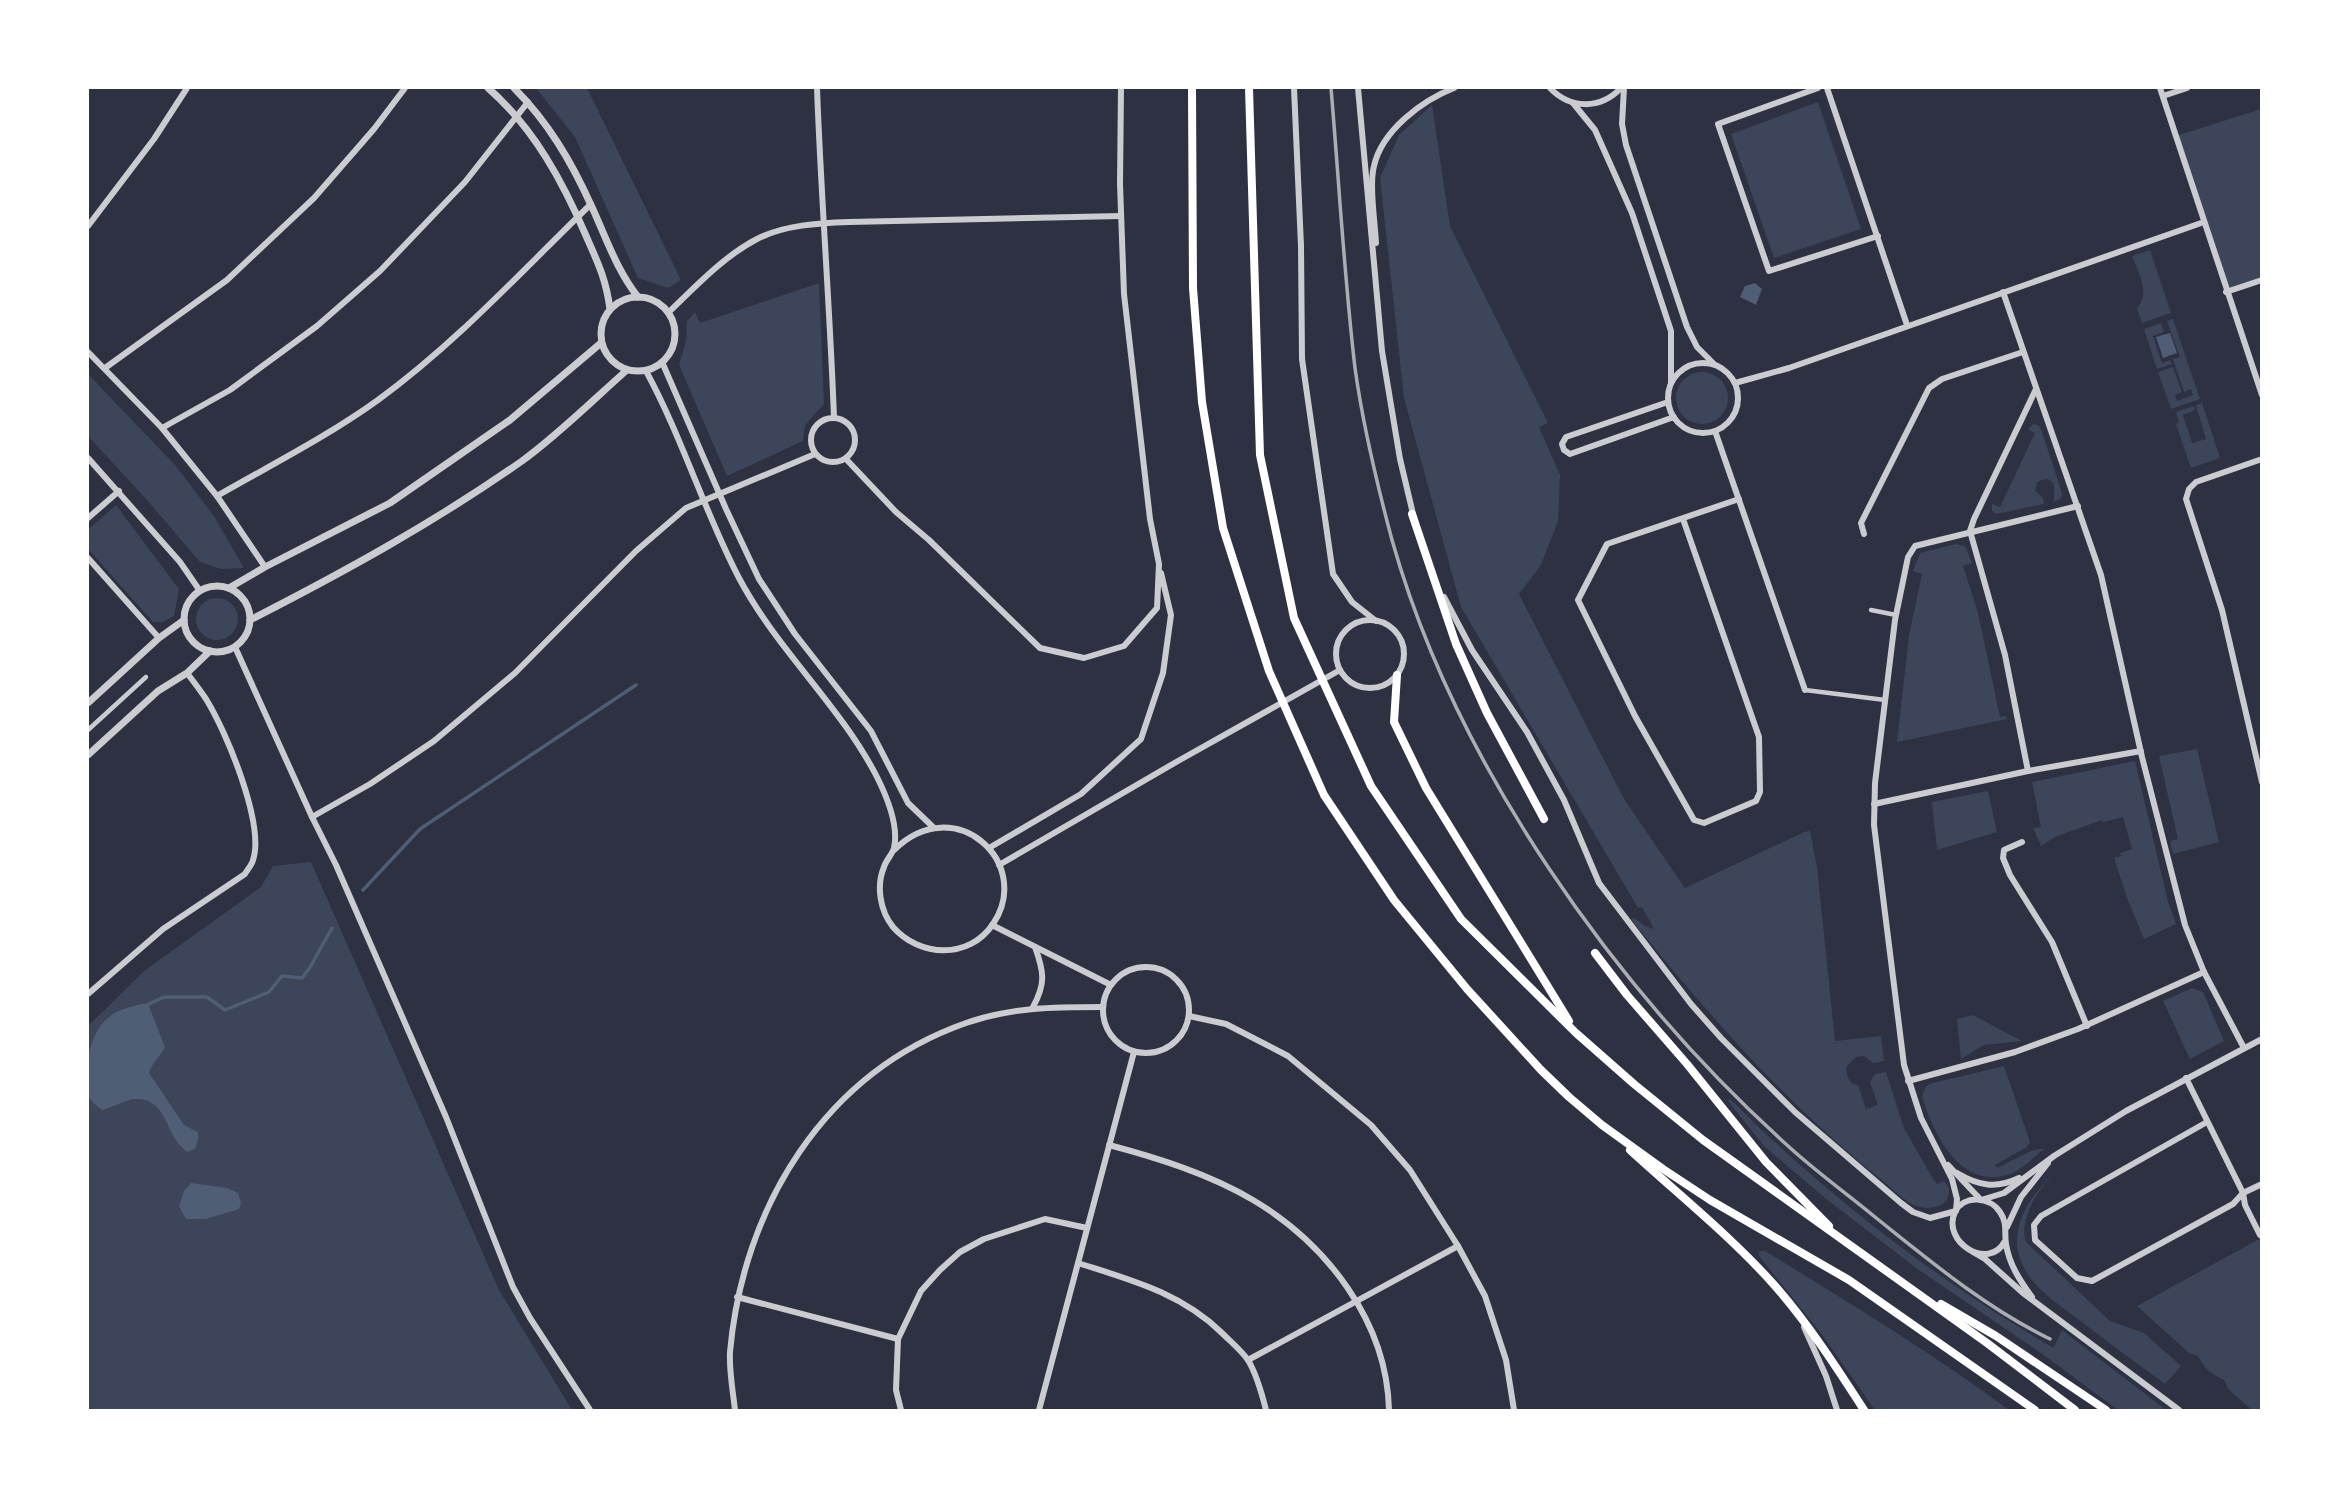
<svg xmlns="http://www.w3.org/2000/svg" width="2349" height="1498" font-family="Manrope,sans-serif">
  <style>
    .green { fill: #3c4559 }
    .water { fill: #4f5d75 }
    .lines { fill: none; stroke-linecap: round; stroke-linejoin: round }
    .stream { stroke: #4f5d75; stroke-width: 3.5 }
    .pedestrian { stroke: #caccd0; stroke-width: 4.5 }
    .minor { stroke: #caccd0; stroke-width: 6 }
    .tertiary { stroke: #caccd0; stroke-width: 7 }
    .secondary { stroke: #fff; stroke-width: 8 }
    .rail { stroke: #abadb3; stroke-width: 3.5 }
  </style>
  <rect width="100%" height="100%" fill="#2d3142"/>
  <g class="green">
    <polygon points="536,88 587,88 681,280 668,288 638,278 575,137"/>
    <polygon points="1818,102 1861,229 1774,258 1731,134"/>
    <path d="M1432,105L1450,226L1548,423L1539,427L1560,475L1558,521L1541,565L1519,594L1624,799L1685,888L1804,832L1810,831L1817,867L1835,1041L1881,1036L1884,1061L1873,1063L1864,1056L1856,1057L1847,1066C1846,1075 1848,1083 1858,1085L1866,1109L1878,1105L1870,1082L1875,1074L1886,1072L1904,1128L1933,1179L1937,1184L1944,1181L1949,1188C1949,1196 1948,1202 1940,1205C1934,1208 1926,1209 1920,1207C1904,1203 1889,1185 1877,1176C1784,1102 1705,1011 1631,919L1634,918L1645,926L1654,929L1642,907L1638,908L1461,607L1404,398L1380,178L1399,135Z"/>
    <polygon points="2261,109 2261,280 2226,292 2176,136"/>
    <path d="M2150,250L2171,313L2142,323L2137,308C2151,294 2138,272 2132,256Z"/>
    <polygon points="819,283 824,404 805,425 803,441 727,476 679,365 686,341 687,321 695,312 700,323"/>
    <polygon points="2173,319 2200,399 2171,409 2158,372 2173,367 2182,392 2175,395 2177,401 2193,395 2191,389 2184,392 2173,359 2180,357 2167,321"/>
    <polygon points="2161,323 2164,332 2153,336 2162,363 2170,360 2172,364 2157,369 2144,329"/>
    <circle cx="1702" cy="398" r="26"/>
    <polygon points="88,374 175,465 214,516 244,568 221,569 200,562 147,500 88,436"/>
    <polygon points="2202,403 2220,458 2191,468 2176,424 2179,422 2176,412 2194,406 2195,410 2183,415 2192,443 2206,439 2196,405"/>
    <path d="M2033,424L2038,425L2041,429L2062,493L2061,498L2054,502V484C2049,478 2043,478 2037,483L2035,490L2043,498L2044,504L1996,514L1992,511V504L2000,507L2035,433L2028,429Z"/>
    <polygon points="116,505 179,589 174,616 162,622 153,622 88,549 88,530"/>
    <polygon points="1955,544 1965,546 1972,563 1963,566 1978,613 2000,717 2006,716 2007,719 1897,742 1909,635 1922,574 1913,571 1920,553"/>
    <circle cx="217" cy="619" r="21"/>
    <polygon points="2197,749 2219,842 2173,854 2170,841 2178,839 2159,756"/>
    <polygon points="2135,761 2168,902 2176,924 2144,939 2127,898 2114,858 2121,856 2120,853 2132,849 2123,817 2103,822 2102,820 2055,837 2041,846 2033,828 2041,827 2032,782"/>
    <polygon points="1988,791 1997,832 1937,850 1932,802"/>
    <polygon points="311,862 499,1290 572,1410 88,1410 88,1026 144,971 261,887 273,866"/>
    <polygon points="2192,988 2203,992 2224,1041 2190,1059 2163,1001"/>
    <polygon points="1973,1015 2022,1041 1984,1045 1961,1059 1957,1019"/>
    <path d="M2004,1066L2030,1142L2027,1147L1995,1165L1997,1168L2031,1151L2045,1148C2034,1157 2023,1169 2010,1174C1961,1191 1934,1135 1922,1097L1925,1088L1929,1084Z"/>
    <path d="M1730,1099C1825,1194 1935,1279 2052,1347H2054L2062,1330L2166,1410H2118L2041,1353L1916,1268L1825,1198L1764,1146L1728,1101Z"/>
    <path d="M2054,1173C2039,1188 2018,1220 2026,1242L2110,1321L2144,1333L2181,1366L2165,1384C2138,1364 2110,1344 2083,1323C2068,1311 2050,1300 2037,1286C1999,1245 2021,1205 2054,1173Z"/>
    <path d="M2261,1238V1410H2252L2228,1389L2224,1380C2211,1374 2205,1369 2198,1356L2189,1353L2137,1306Z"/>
    <path d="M1759,1251H1765C1848,1302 1931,1352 2009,1410H1875L1820,1332L1759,1256Z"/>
  </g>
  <g class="water">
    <polygon points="1755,283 1762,289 1756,305 1740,297 1745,286"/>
    <polygon points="2170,333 2177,353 2163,358 2156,337"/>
    <path d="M141,1004H148L165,1047C160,1057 152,1062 149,1073L184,1125L198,1132V1140L195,1149L187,1152C183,1148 178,1144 175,1139C165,1122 161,1097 134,1099C129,1099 110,1108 102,1110C96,1105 89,1101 88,1093C83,1072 89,1040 102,1024C112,1011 126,1008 141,1004Z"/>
    <polygon points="191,1183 227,1188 238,1193 241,1203 239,1209 206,1219 186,1219 179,1206 184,1191"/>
  </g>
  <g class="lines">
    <g class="stream">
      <polyline points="363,890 420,829 636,685"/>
      <polyline points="147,1005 164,997 207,997 225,1010 269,992 282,976 302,978 309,969 332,928"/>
    </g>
    <g class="pedestrian">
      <polyline points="1871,610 1896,615"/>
      <polyline points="1805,690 1885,700"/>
      <polyline points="88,730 146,677"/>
    </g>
    <g class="minor">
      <path d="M817,88C821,198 830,308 834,418"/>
      <polyline points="1294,88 1301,246 1302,359 1333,574 1352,602 1376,621"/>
      <polyline points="1358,88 1382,351 1400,459 1414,518"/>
      <path d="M1550,88C1570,109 1600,110 1621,88"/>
      <polyline points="1624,88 1622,124 1626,145 1687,327 1697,347 1714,364"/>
      <polyline points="1818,88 1718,124 1769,271 1878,236"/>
      <polyline points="1827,88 1907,325"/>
      <polyline points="2160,88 2262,395"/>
      <polyline points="2163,96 2187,88"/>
      <polyline points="1573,103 1595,130 1632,213 1671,331 1671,383"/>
      <polyline points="88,226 154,139 187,88"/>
      <path d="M1376,243C1375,223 1369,184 1374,166C1382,130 1423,100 1454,88"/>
      <polyline points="2003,292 2101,575 2142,757 2185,925 2204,972 2244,1048"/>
      <polyline points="2226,292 2262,280"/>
      <path d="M668,313C695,287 724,256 757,239C784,225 819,223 849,222L1121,216"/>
      <polyline points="88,352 162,428 217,496 265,567"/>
      <polyline points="662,362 726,509 759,579 795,634 871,731 908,803 933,827"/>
      <circle cx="1703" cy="398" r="35"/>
      <polyline points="105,368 227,280 314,198 374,129 405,88"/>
      <path d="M646,371C682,437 704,511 739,578C777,650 840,705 877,777C887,797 899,826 894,848C892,855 886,860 884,867C876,886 880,911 893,927C919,957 969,960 993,924C1034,863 955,790 894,850"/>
      <polyline points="1735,383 1789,368 2204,222"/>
      <polyline points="1668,402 1566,437 1562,444 1564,450 1570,454 1674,417"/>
      <circle cx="833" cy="440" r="22"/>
      <polyline points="162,428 230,390 317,326 380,271 465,182 528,102"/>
      <polyline points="1715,431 1805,690"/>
      <polyline points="88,458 180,562 200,591"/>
      <polyline points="846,459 896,512 929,540 1040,648 1084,658 1124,646 1157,608 1159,564 1150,519 1124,294 1120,184 1121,88"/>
      <polyline points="2262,459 2196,482 2189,489 2186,499 2222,610 2262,782"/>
      <path d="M217,496C271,465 328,436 378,400C456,343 522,271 591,204"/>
      <polyline points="88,518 119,491"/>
      <polyline points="1683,519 1759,737 1760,792 1756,801 1704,823 1694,820 1635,716 1578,600 1607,544 1739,499"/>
      <polyline points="1864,534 1861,523 1929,388 1942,379 2023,352"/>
      <polyline points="88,558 159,638"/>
      <polyline points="1444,597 1472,650 1527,732 1564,800 1599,883 1691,1004 1721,1038 1795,1112 1901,1203 1913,1212 1930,1218 1956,1211 1957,1199 1952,1179 1921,1118 1904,1065 1874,825 1875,783 1895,620 1908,557 1915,546 2078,506"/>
      <circle cx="1370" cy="654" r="34"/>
      <polyline points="235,647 312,817 336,865 446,1117 513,1287 530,1318 590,1410"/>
      <polyline points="2028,771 2005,655 1970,531 1974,519 2036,389"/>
      <polyline points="1874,804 2028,771 2141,751"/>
      <polyline points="312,817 370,784 434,741 515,673 636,551 686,508 815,454"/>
      <polyline points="2022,842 2004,850 2003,858 2010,875 2052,942 2087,1026"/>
      <polyline points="989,848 1081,794 1141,739 1163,673 1171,615 1161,573"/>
      <polyline points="999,865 1178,761 1340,670"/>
      <polyline points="992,925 1111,985"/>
      <circle cx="1146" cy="1010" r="43"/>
      <path d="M88,994L163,929L245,874C247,870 252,865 253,860C265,824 226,731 206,699C200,690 193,681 187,673"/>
      <path d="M1033,1007C1046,983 1044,972 1035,947"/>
      <polyline points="1189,1016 1226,1024 1288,1056 1371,1125 1410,1170 1458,1246 1485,1296 1506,1360 1514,1410"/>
      <polyline points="2186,1078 2243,1193 2245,1205 2260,1235"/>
      <polyline points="1908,1081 2015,1052 2078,1029 2204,972"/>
      <polyline points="2207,1122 2041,1216 2034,1225 2035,1240 2077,1278 2092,1281 2233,1204 2243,1193 2262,1184"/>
      <path d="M1109,1145C1158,1158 1209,1174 1253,1200C1327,1244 1387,1322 1389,1410"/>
      <polyline points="1948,1165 1981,1200 2004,1193 2054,1156 2126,1111 2262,1039"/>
      <path d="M1957,1173C1979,1186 1996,1189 2019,1178"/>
      <polyline points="2007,1227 2021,1197 2048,1163"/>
      <path d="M2005,1241C1989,1272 1941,1242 1955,1212C1964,1194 1990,1197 2000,1212C2008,1224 2004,1232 2006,1244C2009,1264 2020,1281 2032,1297"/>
      <polyline points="1973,1252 1985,1259 2023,1293 2179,1410"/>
      <path d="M1078,1263C1131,1280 1181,1293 1222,1333C1230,1341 1241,1350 1248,1360C1257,1375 1262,1394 1266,1410"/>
      <polyline points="737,1297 898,1339"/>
      <polyline points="1804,1327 1826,1376 1837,1410"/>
      <polyline points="1248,1360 1458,1246"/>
      <path d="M735,1410C733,1392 729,1371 730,1352C743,1207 824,1073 966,1023C1012,1007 1055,1007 1103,1007"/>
      <polyline points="901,1410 896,1390 898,1339 921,1291 940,1270 960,1252 984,1239 1045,1219 1087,1228"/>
      <polyline points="1039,1410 1134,1052"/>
    </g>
    <g class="tertiary">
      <path d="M488,88C534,128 563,182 587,238C599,265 606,280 610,309"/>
      <path d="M514,88C548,122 571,161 591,205C606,237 616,269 638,297"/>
      <circle cx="638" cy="334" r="37"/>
      <circle cx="217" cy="619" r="33"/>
      <polyline points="229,588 265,567 390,503 510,420 601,343"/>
      <path d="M250,620C344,572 435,522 522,461C558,435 593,400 627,370"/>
      <polyline points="88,703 159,638 184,620"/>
      <polyline points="88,755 158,691 187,673 210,651"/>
    </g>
    <g class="secondary">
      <polyline points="1192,88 1193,288 1202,402 1223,528 1269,671 1324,795 1394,900 1467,989 1541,1070 1569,1097 1602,1125 1663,1169 1710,1200 1849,1280 2035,1410"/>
      <polyline points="1249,88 1260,455 1294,618 1371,786 1461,919 1576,1033 1634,1084 1703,1140 1987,1343 2075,1410"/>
      <polyline points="1412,514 1456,644 1487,713 1544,819"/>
      <polyline points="1397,675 1394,722 1426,788 1569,1021"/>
      <polyline points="1595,953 1627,995 1687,1064 1766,1162 1829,1226"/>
      <path d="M1630,1150C1679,1195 1732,1237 1776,1287C1809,1325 1837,1368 1864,1410"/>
      <polyline points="1941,1304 1996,1336 2106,1410"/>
    </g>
    <path class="rail" d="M1331,88C1339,181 1344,275 1355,368C1363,426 1377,484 1392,540C1455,763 1615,990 1787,1145C1815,1171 1846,1193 1875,1217C1930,1261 1986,1308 2050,1339"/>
  </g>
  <rect width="2349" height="1498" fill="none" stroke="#ffffff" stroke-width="178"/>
</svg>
